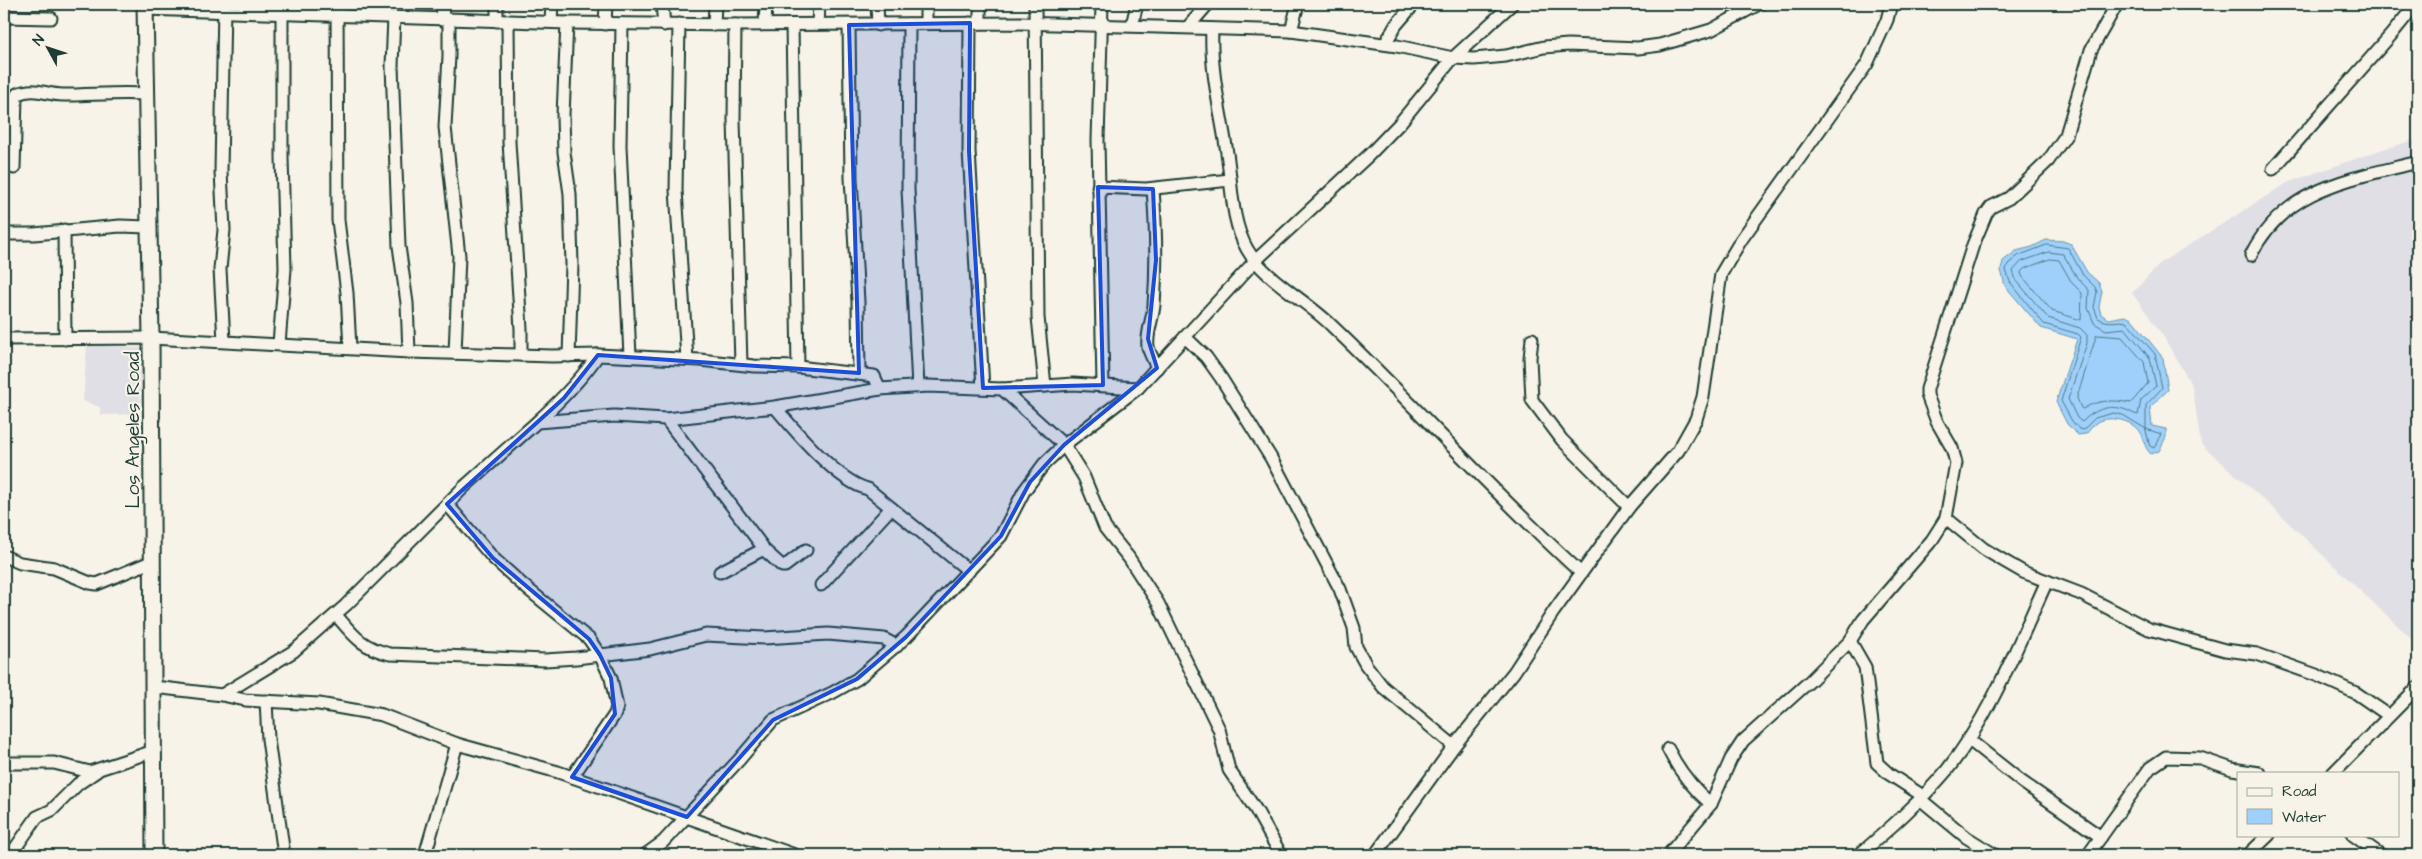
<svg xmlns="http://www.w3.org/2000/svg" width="2422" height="859" font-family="'Architects Daughter',sans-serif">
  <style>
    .built { fill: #e0dfe6 }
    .water { fill: #9ed0fb; stroke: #6b95ab }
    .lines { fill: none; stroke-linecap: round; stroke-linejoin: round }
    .shore { stroke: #527884; stroke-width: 1 }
    .minor-casing { stroke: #1f3d34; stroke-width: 15 }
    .major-casing { stroke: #1f3d34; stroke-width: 19 }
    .minor { stroke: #f7f3e8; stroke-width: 11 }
    .major { stroke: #f7f3e8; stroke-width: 15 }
    .marked { fill: #1d4ed8; fill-opacity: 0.2; stroke: #1d4ed8; stroke-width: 4; stroke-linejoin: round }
    .labels { text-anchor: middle; stroke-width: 4.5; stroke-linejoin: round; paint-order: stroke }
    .street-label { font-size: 19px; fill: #1f3d34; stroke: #f7f3e8 }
  </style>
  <rect width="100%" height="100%" fill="#f7f3e8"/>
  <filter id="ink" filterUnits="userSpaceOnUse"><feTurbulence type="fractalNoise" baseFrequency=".02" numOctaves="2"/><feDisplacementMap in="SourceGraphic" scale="10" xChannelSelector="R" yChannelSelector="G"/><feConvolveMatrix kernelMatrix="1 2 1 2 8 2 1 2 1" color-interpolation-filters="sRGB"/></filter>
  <g filter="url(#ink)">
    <g class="built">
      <polygon points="2418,139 2418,645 2275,510 2201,444 2192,386 2163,336 2132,293 2162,262 2287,183 2383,149"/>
      <polygon points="87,345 143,348 139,414 100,415 100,407 83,401"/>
    </g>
    <path class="water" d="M2046,240L2063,241L2071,244L2087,272L2099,283L2102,291L2099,307L2101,314L2108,319L2125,316L2132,319L2163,358L2168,390L2150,407L2152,426L2166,429V437L2159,451L2151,454C2144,448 2145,441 2140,433C2133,420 2110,415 2097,422C2093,425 2089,431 2086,434L2078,435L2067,424L2056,402L2077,339L2041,328L2005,286L2001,270L2003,261L2016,251L2032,247Z"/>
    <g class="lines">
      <g class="shore">
        <path d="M2047,245L2068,248L2083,275L2095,287L2097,292L2094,307L2098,318C2111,326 2118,318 2128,323L2155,354L2162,388L2146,405V429L2123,415L2113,413L2095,418L2083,430L2079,429L2072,421L2061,401L2081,337L2078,334L2044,324L2010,282L2006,270L2008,264L2018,256Z"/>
        <path d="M2049,252L2063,254L2078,279L2089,290L2088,308L2094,323L2106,330L2125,328L2150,358L2156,386L2141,400L2138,415C2133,414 2128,410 2123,409C2107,404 2093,411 2082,422L2077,418L2068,399L2087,343V335L2080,328L2048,318L2016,280L2013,271L2021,262Z"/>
        <polygon points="2050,259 2059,260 2072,283 2082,293 2081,320 2052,311 2022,276 2021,272 2024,269"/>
        <path d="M2097,335L2122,337L2144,362L2148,383L2131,403C2115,400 2098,399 2083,409L2081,408L2077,398Z"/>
        <polygon points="2146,429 2161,434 2154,448 2150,446"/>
      </g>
      <g class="minor-casing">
        <g id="minor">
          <polyline points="337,4 338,220 347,293 350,348"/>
          <polyline points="662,4 664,25"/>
          <polyline points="877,4 878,25"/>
          <polyline points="1035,4 1038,317 1045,386"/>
          <polyline points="1102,4 1098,140 1103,385"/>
          <polyline points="224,5 221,172 224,230 220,269 224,341"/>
          <polyline points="145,9 567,23 735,25 1019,23 1291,31 1397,46 1453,58 1474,59 1506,56 1544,47 1568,45 1638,48 1660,45 1711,30 1759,4"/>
          <polyline points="4,17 51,18"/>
          <polyline points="394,17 392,66 399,246 407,303 409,352"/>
          <polyline points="442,20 443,4"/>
          <polyline points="449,21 449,56 445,127 459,256 455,353"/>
          <polyline points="497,21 497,4"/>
          <polyline points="508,21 509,142 521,329 521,355"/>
          <polyline points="551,22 552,4"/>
          <polyline points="567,23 563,115 564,152 570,194 572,265 569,356"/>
          <polyline points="926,23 926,4"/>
          <polyline points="970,23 969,151 983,388"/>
          <polyline points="980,23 980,4"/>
          <polyline points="605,24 606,4"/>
          <polyline points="622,24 620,146 630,356"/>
          <polyline points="679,24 676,190 687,359"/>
          <polyline points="765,24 766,4"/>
          <polyline points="818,24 819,4"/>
          <polyline points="909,24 908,189 918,387"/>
          <polyline points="714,25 715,4"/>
          <polyline points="735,25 734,120 741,364"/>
          <polyline points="792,25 798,367"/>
          <polyline points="849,25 851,178 858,302 859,373"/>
          <polyline points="1132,25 1137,4"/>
          <polyline points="1188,27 1208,4"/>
          <path d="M1212,29C1210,71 1221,112 1227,153C1232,185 1231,221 1247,249C1264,279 1306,300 1331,325C1416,406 1494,494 1581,573"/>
          <polyline points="1291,31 1298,4"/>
          <polyline points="1385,44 1396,25 1414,4"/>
          <path d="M14,168L16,97L17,94C36,86 45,95 63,95C91,95 118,92 146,94"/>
          <polyline points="2273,169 2391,35 2416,4"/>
          <polyline points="1098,187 1146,189 1230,180"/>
          <path d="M1153,189C1156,228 1157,266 1154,305C1153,318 1146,334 1148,347C1150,354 1154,361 1157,368"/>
          <polyline points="64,230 65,339"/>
          <polyline points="4,234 34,234 120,226 148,227"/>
          <path d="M2251,255C2284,187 2352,179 2418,162"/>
          <polyline points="1185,337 1206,357 1221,378 1271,458 1340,589 1354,628 1356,647 1366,665 1383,687 1454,746"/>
          <polyline points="4,339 151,338 409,352 552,356 598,355 700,360 754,366 798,367 874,376 880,389"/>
          <polyline points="1532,339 1530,358 1532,400 1562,440 1629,507"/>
          <polyline points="279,344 285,269 282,157 282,4"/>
          <polyline points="1002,389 1073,384 1138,388"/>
          <path d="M775,407C795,431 838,482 868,489L969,571"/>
          <polyline points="666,419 762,546 760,551 720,572"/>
          <path d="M537,422C560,401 580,381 598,355"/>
          <polyline points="447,504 493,558 524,586 589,639 600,655 611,678 617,707 615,714 572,777"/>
          <polyline points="1946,518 1984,549 2004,561 2023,572 2081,594 2149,629 2225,650 2257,654 2316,675 2356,693 2388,715"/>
          <polyline points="762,548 782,566 785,566 806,550"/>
          <polyline points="4,556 20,563 54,568 90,583 97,584 153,561"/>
          <polyline points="821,585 891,508"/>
          <path d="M336,615C354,636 362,648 390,654L545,660L576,658L650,649L706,635L764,638L828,634L884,639L897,646"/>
          <polyline points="1850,641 1865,667 1877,763 1889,774 1923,796"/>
          <polyline points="154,687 222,695 294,651 346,605 464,487 537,422 614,416 666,419 775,407 880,389 928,386 1002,389 1064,445 1084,477 1105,528 1129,558 1158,603 1219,729 1229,770 1256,810 1281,855"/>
          <polyline points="222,695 245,700 319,704 382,715 457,744 558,772 795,855"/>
          <polyline points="266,701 268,739 284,855"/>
          <polyline points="1968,739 2022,782 2101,837"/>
          <path d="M1668,749C1679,771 1692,788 1711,804"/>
          <polyline points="4,763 54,763 90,772 154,751"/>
          <polyline points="2333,773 2418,687"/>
          <polyline points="1920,799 1966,837 1995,855"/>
          <polyline points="2353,835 2381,855"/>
          <polyline points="4,854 14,850 37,817 52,810 78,784 97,771"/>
          <polyline points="425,855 457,744"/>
          <polyline points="645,855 663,842 739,760 773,720 832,693 857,679 906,637 1001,536 1024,491 1044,464 1064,445 1138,388 1254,262 1369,155 1399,124 1453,58 1512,4"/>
          <polyline points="1375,855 1454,746 1514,672 1554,611 1629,507 1678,451 1696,419 1703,397 1721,274 1741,240 1867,64 1887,20 1891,4"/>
          <polyline points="1668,855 1711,804 1731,759 1743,741 1810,681 1850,641 1863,620 1932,540 1946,518 1956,463 1952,448 1937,422 1927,395 1927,389 1973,245 1986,214 1991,207 2009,198 2048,161 2066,135 2091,50 2117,4"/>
          <path d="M1859,855C1889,829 1921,801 1947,770C1991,715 2018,644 2047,581"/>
          <polyline points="2088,855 2150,768 2166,757 2200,758 2232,769 2259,773"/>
          <polyline points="2248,855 2269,835"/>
        </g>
      </g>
      <g class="major-casing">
        <polyline id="major" points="145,4 151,338 154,855"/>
      </g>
      <use href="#minor" class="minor"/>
      <use href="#major" class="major"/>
    </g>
  </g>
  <path class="marked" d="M970,23L969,151L983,388L1103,385L1098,187L1153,189L1156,260L1148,339L1157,368L1064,445L1030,482L1001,536L906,637L857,679L773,720L687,817L572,777L615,714L611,678L600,655L589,639L493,558L447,504L564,398L598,355L859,373L849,25Z"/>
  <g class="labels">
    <g class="street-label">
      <text transform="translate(132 430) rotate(-90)" y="7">Los Angeles Road</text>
    </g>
  </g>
  <rect width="2422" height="859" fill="none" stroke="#f7f3e8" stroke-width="20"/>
  <rect x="10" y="10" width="2402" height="839" fill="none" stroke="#1f3d34" stroke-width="2" filter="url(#ink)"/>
  <rect x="2237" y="772" width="162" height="65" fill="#f7f3e8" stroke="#a1aaa0"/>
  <rect x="2247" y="788" width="25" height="8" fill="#f7f3e8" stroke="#a1aaa0"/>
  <text x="2282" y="796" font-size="15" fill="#1f3d34">Road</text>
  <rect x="2247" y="809" width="25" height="15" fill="#9ed0fb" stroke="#a1aaa0"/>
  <text x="2282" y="822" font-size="15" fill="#1f3d34">Water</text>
  <g transform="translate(48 48) rotate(310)" stroke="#f7f3e8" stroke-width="4" paint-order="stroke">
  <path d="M0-4L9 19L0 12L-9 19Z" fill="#1f3d34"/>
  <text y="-8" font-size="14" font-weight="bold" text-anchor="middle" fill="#1f3d34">N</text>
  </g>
</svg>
